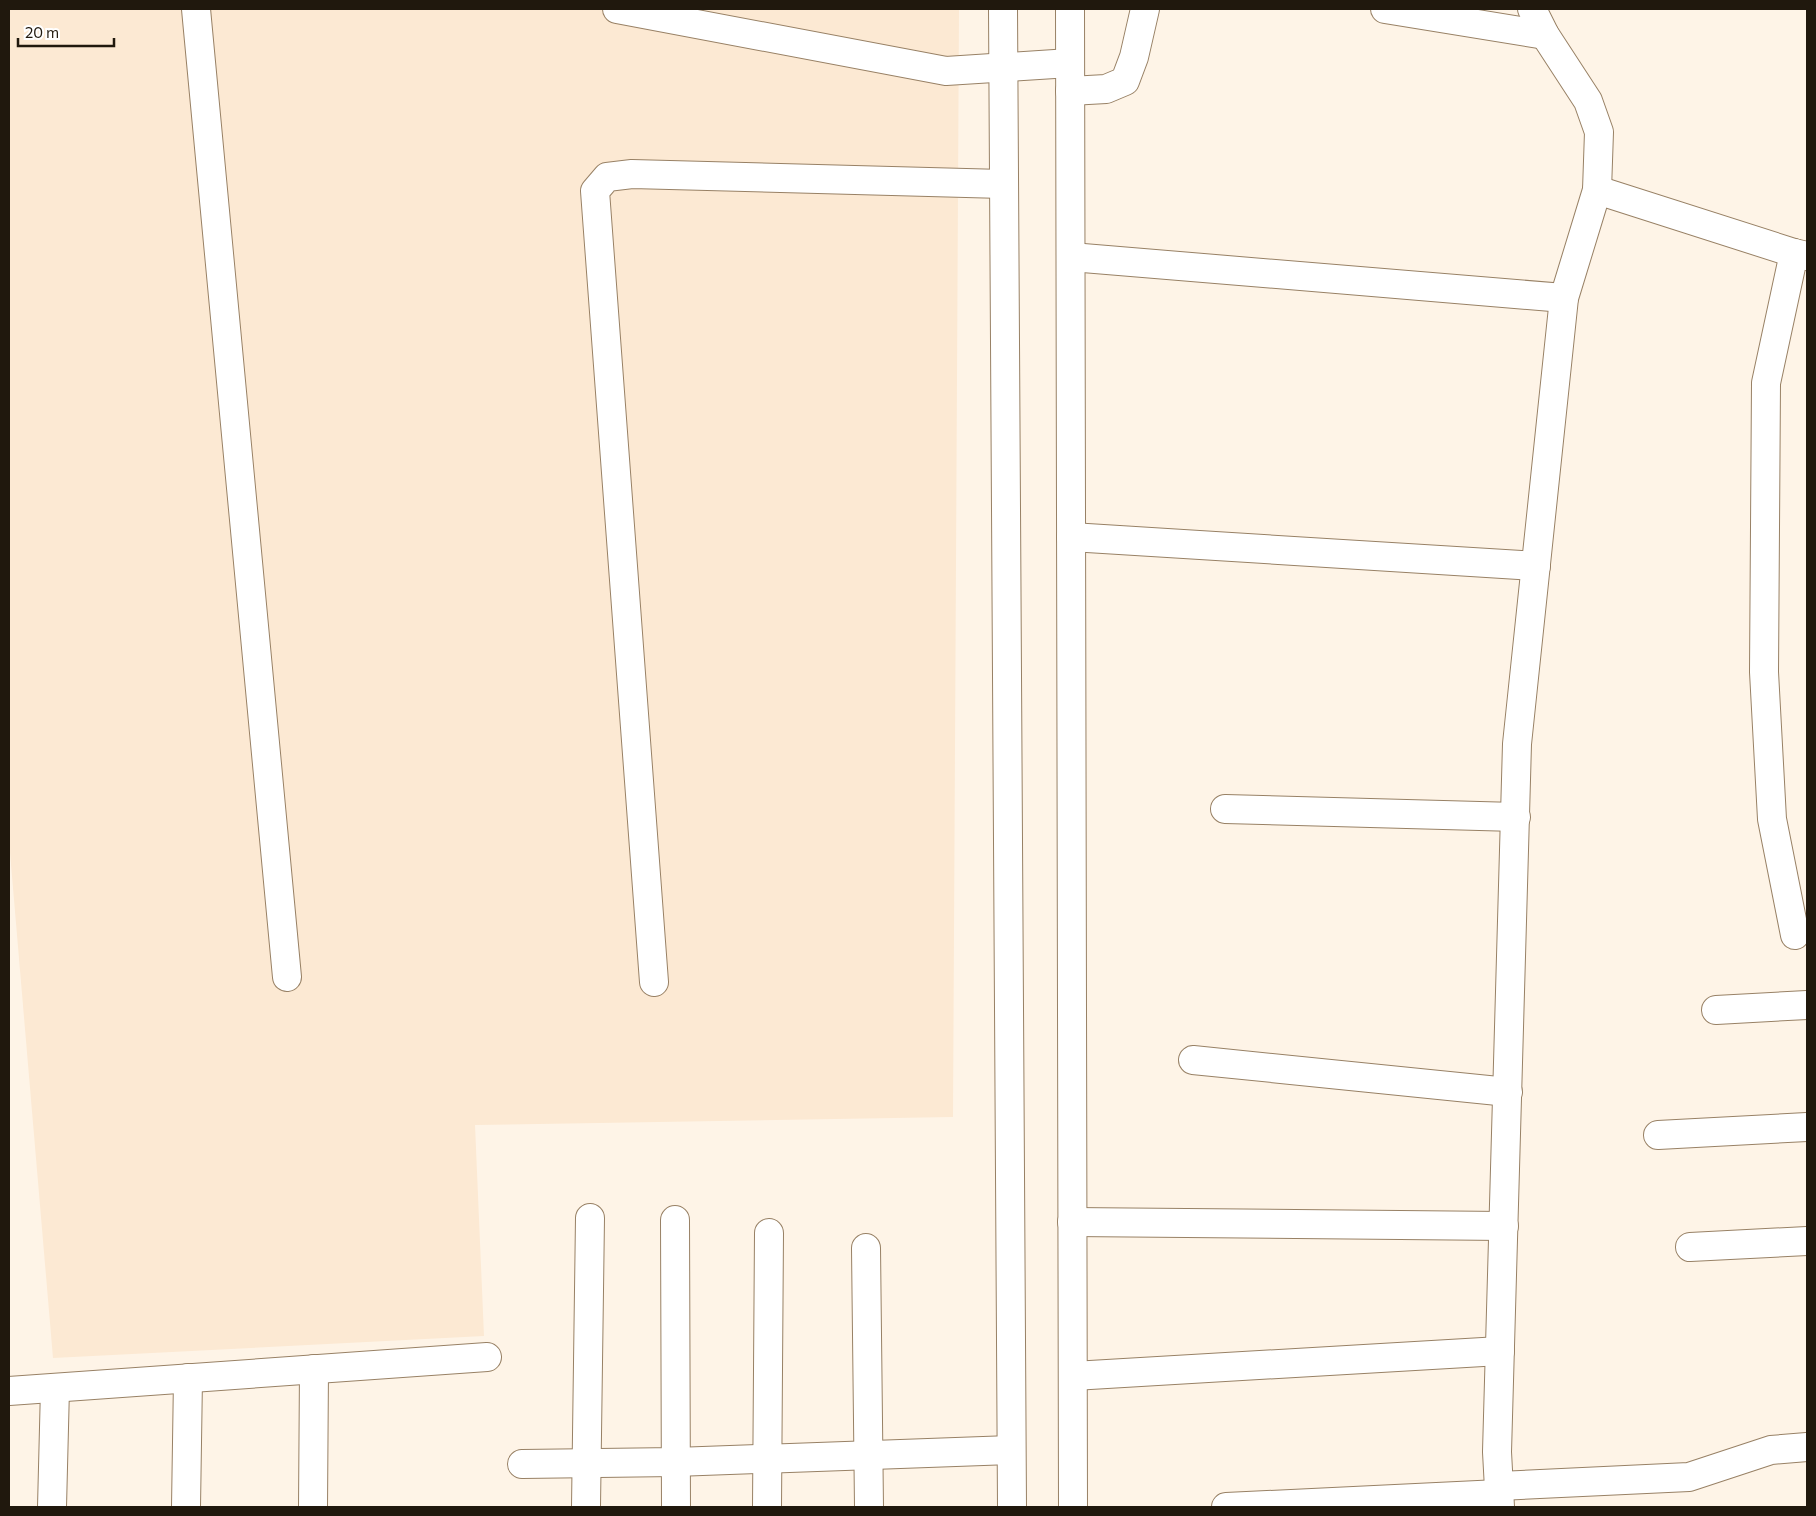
<svg xmlns="http://www.w3.org/2000/svg" width="1816" height="1516" font-family="Commissioner,sans-serif">
  <style>
    .built { fill: #fce9d3 }
    .lines { fill: none; stroke-linecap: round; stroke-linejoin: round }
    .minor-casing { stroke: #988165; stroke-width: 30 }
    .minor { stroke: #fff; stroke-width: 28 }
  </style>
  <rect width="100%" height="100%" fill="#fef4e7"/>
  <polygon class="built" points="9,9 959,9 953,1117 475,1125 484,1336 53,1358 9,841"/>
  <g class="lines">
    <g class="minor-casing">
      <g id="minor">
        <polyline points="196,9 287,977"/>
        <polyline points="617,9 946,71 1070,63"/>
        <polyline points="1003,9 1012,1507"/>
        <polyline points="1070,9 1073,1507"/>
        <polyline points="1385,9 1545,35"/>
        <polyline points="1070,91 1106,89 1125,81 1134,57 1145,9"/>
        <polyline points="1597,190 1794,253 1807,256"/>
        <polyline points="1794,253 1766,383 1764,672 1772,819 1795,935"/>
        <polyline points="1071,257 1564,298"/>
        <polyline points="1071,537 1536,566"/>
        <polyline points="1225,809 1516,817"/>
        <polyline points="654,982 595,191 607,177 632,174 1003,184"/>
        <polyline points="1716,1010 1807,1005"/>
        <polyline points="1193,1060 1508,1092"/>
        <polyline points="1658,1135 1807,1127"/>
        <polyline points="675,1220 676,1507"/>
        <polyline points="1072,1222 1504,1226"/>
        <polyline points="1690,1247 1807,1241"/>
        <polyline points="866,1248 869,1507"/>
        <polyline points="1073,1376 1500,1351"/>
        <polyline points="9,1391 487,1357"/>
        <polyline points="522,1464 675,1462 1011,1450"/>
        <polyline points="1499,1486 1689,1477 1771,1450 1807,1447"/>
        <polyline points="52,1507 55,1388"/>
        <polyline points="186,1507 188,1378"/>
        <polyline points="313,1507 314,1369"/>
        <polyline points="586,1507 590,1218"/>
        <polyline points="767,1507 769,1233"/>
        <polyline points="1226,1507 1499,1494"/>
        <polyline points="1500,1507 1497,1452 1517,744 1564,298 1597,190 1599,132 1588,101 1545,35 1532,9"/>
      </g>
    </g>
    <use href="#minor" class="minor"/>
  </g>
  <rect width="1816" height="1516" fill="none" stroke="#20180d" stroke-width="20"/>
  <path d="M18 38v8h96v-8" fill="none" stroke="#20180d" stroke-width="2.5"/>
  <text x="25" y="38" font-size="15" fill="#20180d" stroke="#ffffff" stroke-width="4" paint-order="stroke">20 m</text>
</svg>
